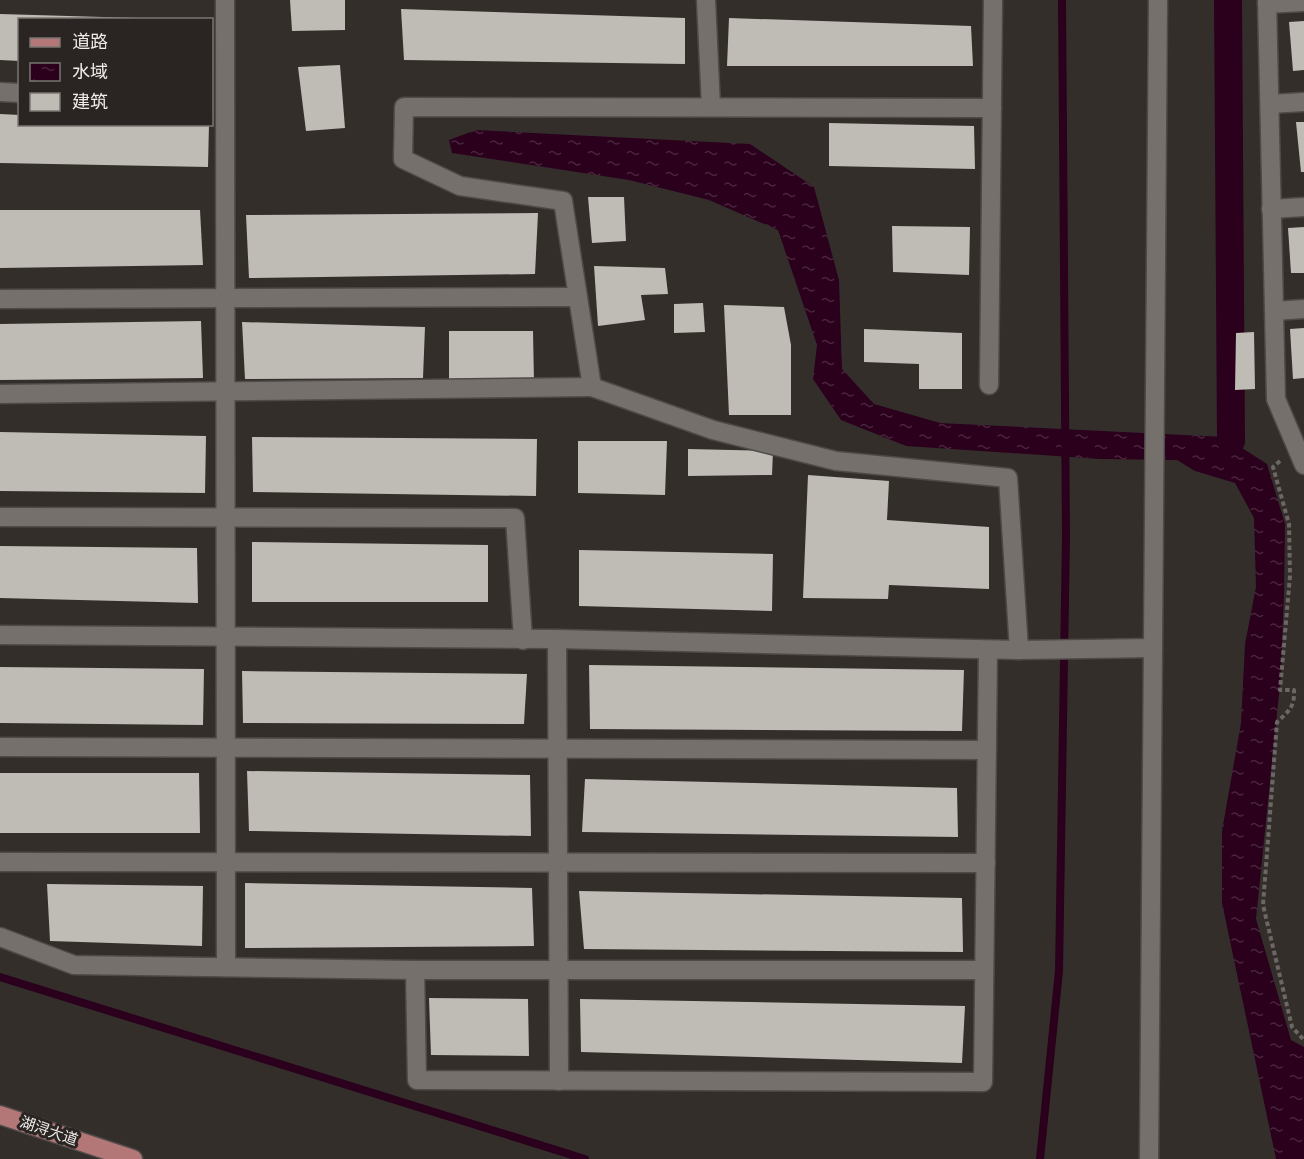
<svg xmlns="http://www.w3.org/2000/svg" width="1304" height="1159" font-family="Rubik,'Noto Sans SC',sans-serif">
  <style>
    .water { fill: url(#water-ripples) }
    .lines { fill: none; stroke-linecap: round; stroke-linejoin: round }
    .stream { stroke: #2a001d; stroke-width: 8 }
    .canal { stroke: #2a001d; stroke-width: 28 }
    .building { fill: #bebcb5 }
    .minor-casing { stroke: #4e4a47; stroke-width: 21 }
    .tertiary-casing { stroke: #4e4a47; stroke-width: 21 }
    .primary-casing { stroke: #4e4a47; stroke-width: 21 }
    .path { stroke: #6c6764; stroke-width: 4; stroke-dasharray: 4.5 3; stroke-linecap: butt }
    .minor { stroke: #76706d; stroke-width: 18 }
    .tertiary { stroke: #76706d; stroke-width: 18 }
    .primary { stroke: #b37778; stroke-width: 18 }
    .labels { text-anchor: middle; stroke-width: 6; stroke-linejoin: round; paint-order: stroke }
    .street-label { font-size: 15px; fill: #f0ecea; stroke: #2a2522 }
  </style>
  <defs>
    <pattern id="water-ripples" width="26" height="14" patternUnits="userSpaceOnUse" patternTransform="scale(1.5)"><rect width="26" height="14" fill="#2a001d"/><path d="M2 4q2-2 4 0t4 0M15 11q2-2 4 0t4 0" fill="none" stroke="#49253e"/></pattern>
  </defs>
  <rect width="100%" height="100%" fill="#342e2b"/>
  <polygon class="water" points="476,130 750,144 814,187 839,280 842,369 874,404 940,423 1225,437 1267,464 1285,524 1284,594 1281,675 1256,919 1291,1040 1304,1047 1304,1159 1276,1159 1222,903 1222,831 1241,723 1245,644 1256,587 1254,518 1235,483 1195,471 1177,460 1100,459 906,446 841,420 813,379 817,345 778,230 709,200 629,180 452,153 449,140"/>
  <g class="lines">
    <g class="stream">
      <polyline points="0,977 585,1159"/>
      <polyline points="1040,1159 1059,971 1066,537 1062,0"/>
    </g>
    <polyline class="canal" points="1228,0 1231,441"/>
  </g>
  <g class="building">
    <polygon points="290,0 345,0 345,30 292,31"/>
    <polygon points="401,9 685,18 685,64 404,60"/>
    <polygon points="0,14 137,18 137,20 20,20 20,61 0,60"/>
    <polygon points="729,18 971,26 973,66 727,66"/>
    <polygon points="1304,21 1304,70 1293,71 1289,22"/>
    <polygon points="340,65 345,128 306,131 298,67"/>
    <polygon points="0,114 20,115 20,124 209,124 208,167 0,163"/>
    <polygon points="1296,122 1304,122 1304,172 1301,172"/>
    <polygon points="829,123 974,126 975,169 829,166"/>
    <polygon points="588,197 624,197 626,241 592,243"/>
    <polygon points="0,210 200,210 203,265 0,268"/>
    <polygon points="538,213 535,274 249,278 246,215"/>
    <polygon points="892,226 970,227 969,275 893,272"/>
    <polygon points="1304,227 1304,273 1291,273 1288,228"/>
    <polygon points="594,266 665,268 668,294 641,295 645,320 598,326"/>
    <polygon points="703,303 705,332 674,333 674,304"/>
    <polygon points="724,305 784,307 791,345 791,415 729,415"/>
    <polygon points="201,321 203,378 0,380 0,324"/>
    <polygon points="242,322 425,327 423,378 245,379"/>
    <polygon points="1304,328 1304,378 1293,379 1290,329"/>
    <polygon points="864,329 962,333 962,389 919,389 919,364 864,362"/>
    <polygon points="449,331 533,331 534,382 449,380"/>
    <polygon points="1254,332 1255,389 1235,390 1236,333"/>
    <polygon points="0,432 206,436 205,493 0,491"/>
    <polygon points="252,437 537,439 536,496 253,492"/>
    <polygon points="578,441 667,441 665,495 578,493"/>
    <polygon points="688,449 773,451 772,475 688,476"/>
    <polygon points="808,475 889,481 887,520 989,527 989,589 889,585 888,599 803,598"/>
    <polygon points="252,542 488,545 488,602 252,602"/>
    <polygon points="0,546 197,548 198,603 0,598"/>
    <polygon points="579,550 773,554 772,611 579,606"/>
    <polygon points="589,665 964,670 962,731 590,729"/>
    <polygon points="0,667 204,669 203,725 0,723"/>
    <polygon points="242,671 527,674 524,724 243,723"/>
    <polygon points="247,771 530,775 531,836 249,831"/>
    <polygon points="0,773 199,773 200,833 0,833"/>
    <polygon points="585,779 957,788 958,837 582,832"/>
    <polygon points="245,883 532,888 534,946 245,948"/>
    <polygon points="47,884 203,886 202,946 50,941"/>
    <polygon points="579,891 962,898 963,952 584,949"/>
    <polygon points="429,998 528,999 529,1056 431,1055"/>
    <polygon points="580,999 965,1006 962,1063 581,1052"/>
  </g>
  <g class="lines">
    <g class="minor-casing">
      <g id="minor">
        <polyline points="225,0 226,967"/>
        <polyline points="706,0 711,107"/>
        <polyline points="1267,0 1276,399 1304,465"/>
        <polyline points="1267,4 1304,2"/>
        <polyline points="0,92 20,93"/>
        <polyline points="1270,104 1304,102"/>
        <polyline points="992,108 404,107 403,159 460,186 563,201 592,387 713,430 836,461 1008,478 1019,650 1153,648"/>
        <polyline points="1271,209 1304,207"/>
        <polyline points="0,299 578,297"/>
        <polyline points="1274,311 1304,309"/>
        <polyline points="989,385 993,0"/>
        <polyline points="0,394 592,387"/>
        <polyline points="0,517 515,518 523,640"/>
        <polyline points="0,635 557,639 1019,650"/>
        <polyline points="557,639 559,1081"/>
        <polyline points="0,747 987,750"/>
        <polyline points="0,862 986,863"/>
        <polyline points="0,937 74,965 415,970 984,970"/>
        <polyline points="415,970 417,1080 983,1082 988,650"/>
      </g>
    </g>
    <g class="tertiary-casing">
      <polyline id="tertiary" points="1149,1159 1158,0"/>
    </g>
    <g class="primary-casing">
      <polyline id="primary" points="0,1115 133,1159"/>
    </g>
    <path class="path" d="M1280,461L1273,467L1289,524L1290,576L1280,690H1294C1295,707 1288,712 1277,722L1263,905L1292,1027L1304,1040"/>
    <use href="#minor" class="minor"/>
    <use href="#tertiary" class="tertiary"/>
    <use href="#primary" class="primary"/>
  </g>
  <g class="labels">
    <g class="street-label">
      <text transform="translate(49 1131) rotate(19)" y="5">湖浔大道</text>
    </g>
  </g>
  <rect x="18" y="18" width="195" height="108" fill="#2a2522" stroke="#797572" stroke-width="1.5"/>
  <rect x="30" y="38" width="30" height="9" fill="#b37778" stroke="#797572" stroke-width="1.5"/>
  <text x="72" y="48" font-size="18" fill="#f0ecea">道路</text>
  <rect x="30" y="63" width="30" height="18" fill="url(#water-ripples)" stroke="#797572" stroke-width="1.5"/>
  <text x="72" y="78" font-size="18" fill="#f0ecea">水域</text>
  <rect x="30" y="93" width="30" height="18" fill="#bebcb5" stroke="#797572" stroke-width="1.5"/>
  <text x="72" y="108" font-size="18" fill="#f0ecea">建筑</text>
</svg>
